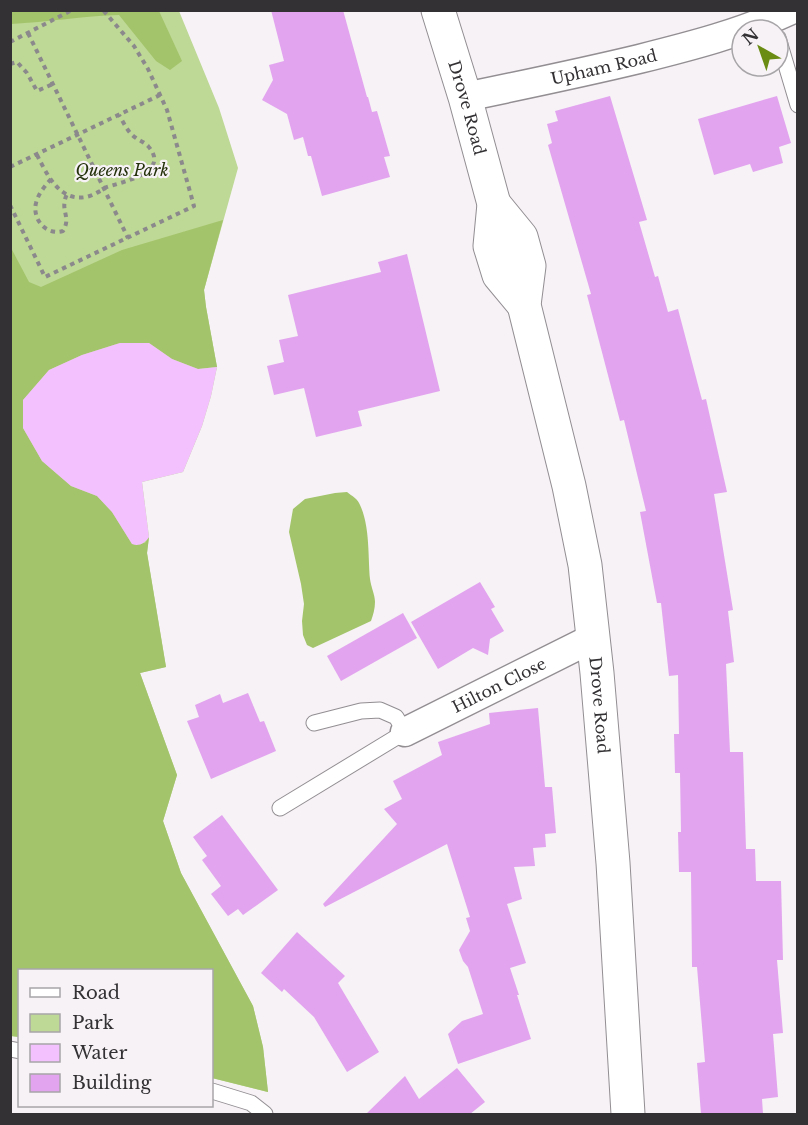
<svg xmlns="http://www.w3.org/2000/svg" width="808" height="1125" font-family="'Libre Baskerville',serif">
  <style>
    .green { fill: #bed895 }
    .forest { fill: #a3c46a }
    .water { fill: #f3c1fd }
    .building { fill: #e2a4ee }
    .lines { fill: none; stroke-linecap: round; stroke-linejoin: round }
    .lane-casing { stroke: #928e92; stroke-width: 17 }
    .street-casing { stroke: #928e92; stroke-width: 31 }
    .secondary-casing { stroke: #928e92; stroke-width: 35 }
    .path { stroke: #8c898c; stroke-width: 4; stroke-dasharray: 4.5 4.5; stroke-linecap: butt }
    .lane { stroke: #fff; stroke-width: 15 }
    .street { stroke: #fff; stroke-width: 28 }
    .secondary { stroke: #fff; stroke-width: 33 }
    .labels { text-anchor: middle; stroke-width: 4.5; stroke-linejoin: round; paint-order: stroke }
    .street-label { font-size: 16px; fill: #333133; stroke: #f6f2f6 }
    .park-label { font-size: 16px; font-style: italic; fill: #24310b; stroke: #f6f2f6 }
  </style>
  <rect width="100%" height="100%" fill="#f6f2f6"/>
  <polygon class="green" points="11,11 179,11 219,108 238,168 204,290 206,307 217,367 211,396 202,426 183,472 142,482 149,537 147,553 166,667 140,673 177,775 163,821 181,873 253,1006 263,1047 268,1092 212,1078 212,970 20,970 19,1037 11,1036"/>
  <g class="forest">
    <path d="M11,10L159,11L182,61L170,70L156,61L119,15C83,16 47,22 11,24Z"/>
    <polygon points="223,220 204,290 206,307 217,367 198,369 172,359 149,343 120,343 82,355 49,370 23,400 23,428 42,461 71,486 97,496 112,512 132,544 145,543 149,537 147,553 166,667 140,673 177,775 163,821 181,873 253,1006 263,1047 268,1092 212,1078 212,970 20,970 19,1037 11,1036 10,246 29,282 41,287 122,250"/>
    <path d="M347,492C352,496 358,499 360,505C370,526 368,557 370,579C371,587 375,595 375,602C375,609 373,615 371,621L313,648L307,645L303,635L302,621L304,604L301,584L289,532L293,509L305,499L335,493Z"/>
  </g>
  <path class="water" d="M120,343H149L172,359L198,369L217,367L211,396L202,426L183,472L142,482L149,537C145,543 139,547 132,544L112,512L97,496L71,486L42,461L23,428V400L49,370L82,355Z"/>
  <g class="building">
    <polygon points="271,10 343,10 367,97 368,97 372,112 377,111 390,156 384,157 390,177 322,196 311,156 308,156 303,137 294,140 287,114 262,100 273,80 269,65 284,61"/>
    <polygon points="610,96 647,220 639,222 655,277 658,276 668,312 678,309 702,400 706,399 727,492 714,494 733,610 728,611 734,662 726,664 730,752 743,752 746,849 755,849 756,881 781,881 783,960 777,960 783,1033 773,1034 778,1097 762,1099 763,1114 701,1114 697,1063 705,1062 697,967 692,967 691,872 679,872 678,832 681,832 680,773 675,773 674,734 679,734 678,675 669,676 661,603 657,603 640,512 646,511 624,420 620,421 587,295 591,294 548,145 552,143 547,124 558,121 555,111"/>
    <polygon points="777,96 791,143 779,147 783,163 753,172 750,164 714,175 698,119"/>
    <polygon points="407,254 440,391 358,411 362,426 316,437 304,388 274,395 267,366 284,362 279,340 298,336 288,295 381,272 378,262"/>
    <polygon points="480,582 495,607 491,609 504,631 490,639 488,655 473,648 438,669 411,622"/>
    <polygon points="403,613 417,638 341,681 327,656"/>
    <polygon points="248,693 260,722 264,721 276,751 211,779 187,721 199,717 195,705 220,694 223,703"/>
    <polygon points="538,708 545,787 552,787 556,833 545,834 546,847 533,848 535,866 514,867 522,899 507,904 526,963 510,968 519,995 517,995 531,1039 458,1064 448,1034 462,1021 483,1014 468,967 463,961 459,950 470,931 466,918 470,917 447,844 325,907 323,904 397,824 384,809 402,799 393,781 442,755 438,742 490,724 489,713"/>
    <polygon points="222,815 278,890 243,915 238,909 228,916 211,894 221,886 202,860 207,856 193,837"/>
    <polygon points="297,932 345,976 338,983 379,1052 347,1072 314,1017 284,989 282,992 261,973"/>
    <polygon points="457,1068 485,1102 470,1114 366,1114 405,1076 419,1099"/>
  </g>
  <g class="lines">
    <g class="lane-casing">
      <g id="lane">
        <polyline points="778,38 798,105"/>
        <polyline points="280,808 405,732 396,717 380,710 361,711 314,723"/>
        <polyline points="10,1049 20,1051"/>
        <polyline points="212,1091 251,1103 265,1114"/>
      </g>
    </g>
    <g class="street-casing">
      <g id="street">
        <path id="s1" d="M465,97C523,85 581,73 639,59C691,46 742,33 791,10"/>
        <path id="s2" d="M405,732L593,638"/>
      </g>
    </g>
    <g class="secondary-casing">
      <g id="secondary">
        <path id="s3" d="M438,10L465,97L494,204L490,246L499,275L524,305"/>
        <path id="s4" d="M494,204L521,237L529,266L524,305L569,486L585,565L597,673L613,863L628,1114"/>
      </g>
    </g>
    <g class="path">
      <polyline points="28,33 128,238"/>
      <polyline points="10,42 72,10"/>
      <polyline points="10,64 17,62 27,73 37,91 53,84"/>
      <path d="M37,155C47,174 59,202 86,197C92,196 98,192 104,189"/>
      <polyline points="10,167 160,95"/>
      <path d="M51,179C45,186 38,194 36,203C32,219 46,236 63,231C72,216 59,211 67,194"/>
      <path d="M104,188C121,182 172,173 148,146C144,142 140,141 136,138C128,133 124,123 119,115"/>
      <polyline points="10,205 45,277 194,206 167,110 148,69 134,46 103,10"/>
    </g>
    <use href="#lane" class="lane"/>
    <use href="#street" class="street"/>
    <use href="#secondary" class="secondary"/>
  </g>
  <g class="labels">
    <g class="street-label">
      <text dy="6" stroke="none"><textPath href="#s1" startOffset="142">Upham Road</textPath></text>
      <text dy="6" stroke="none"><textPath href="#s3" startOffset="102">Drove Road</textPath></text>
      <text dy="6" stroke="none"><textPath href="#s2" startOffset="105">Hilton Close</textPath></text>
      <text dy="6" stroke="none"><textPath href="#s4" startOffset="520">Drove Road</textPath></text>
    </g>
    <g class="park-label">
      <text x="122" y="176">Queens Park</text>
    </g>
  </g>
  <rect width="808" height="1125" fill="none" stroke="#333133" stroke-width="24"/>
  <rect x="18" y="969" width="195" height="138" fill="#f6f2f6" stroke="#a8a5a8" stroke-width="1.5"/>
  <rect x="30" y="988" width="30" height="9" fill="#ffffff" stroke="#a8a5a8" stroke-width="1.5"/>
  <text x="72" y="999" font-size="18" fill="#333133">Road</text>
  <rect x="30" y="1014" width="30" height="18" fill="#bed895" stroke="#a8a5a8" stroke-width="1.5"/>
  <text x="72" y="1029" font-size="18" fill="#333133">Park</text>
  <rect x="30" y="1044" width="30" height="18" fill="#f3c1fd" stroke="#a8a5a8" stroke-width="1.5"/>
  <text x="72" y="1059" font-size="18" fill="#333133">Water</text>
  <rect x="30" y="1074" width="30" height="18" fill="#e2a4ee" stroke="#a8a5a8" stroke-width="1.5"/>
  <text x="72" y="1089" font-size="18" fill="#333133">Building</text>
  <g transform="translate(760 48) rotate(320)"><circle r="28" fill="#f6f2f6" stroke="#a8a5a8" stroke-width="1.5"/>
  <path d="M0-4.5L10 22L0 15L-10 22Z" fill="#6a8c12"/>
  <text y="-9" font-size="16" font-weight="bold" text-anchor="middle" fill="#333133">N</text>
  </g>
</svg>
